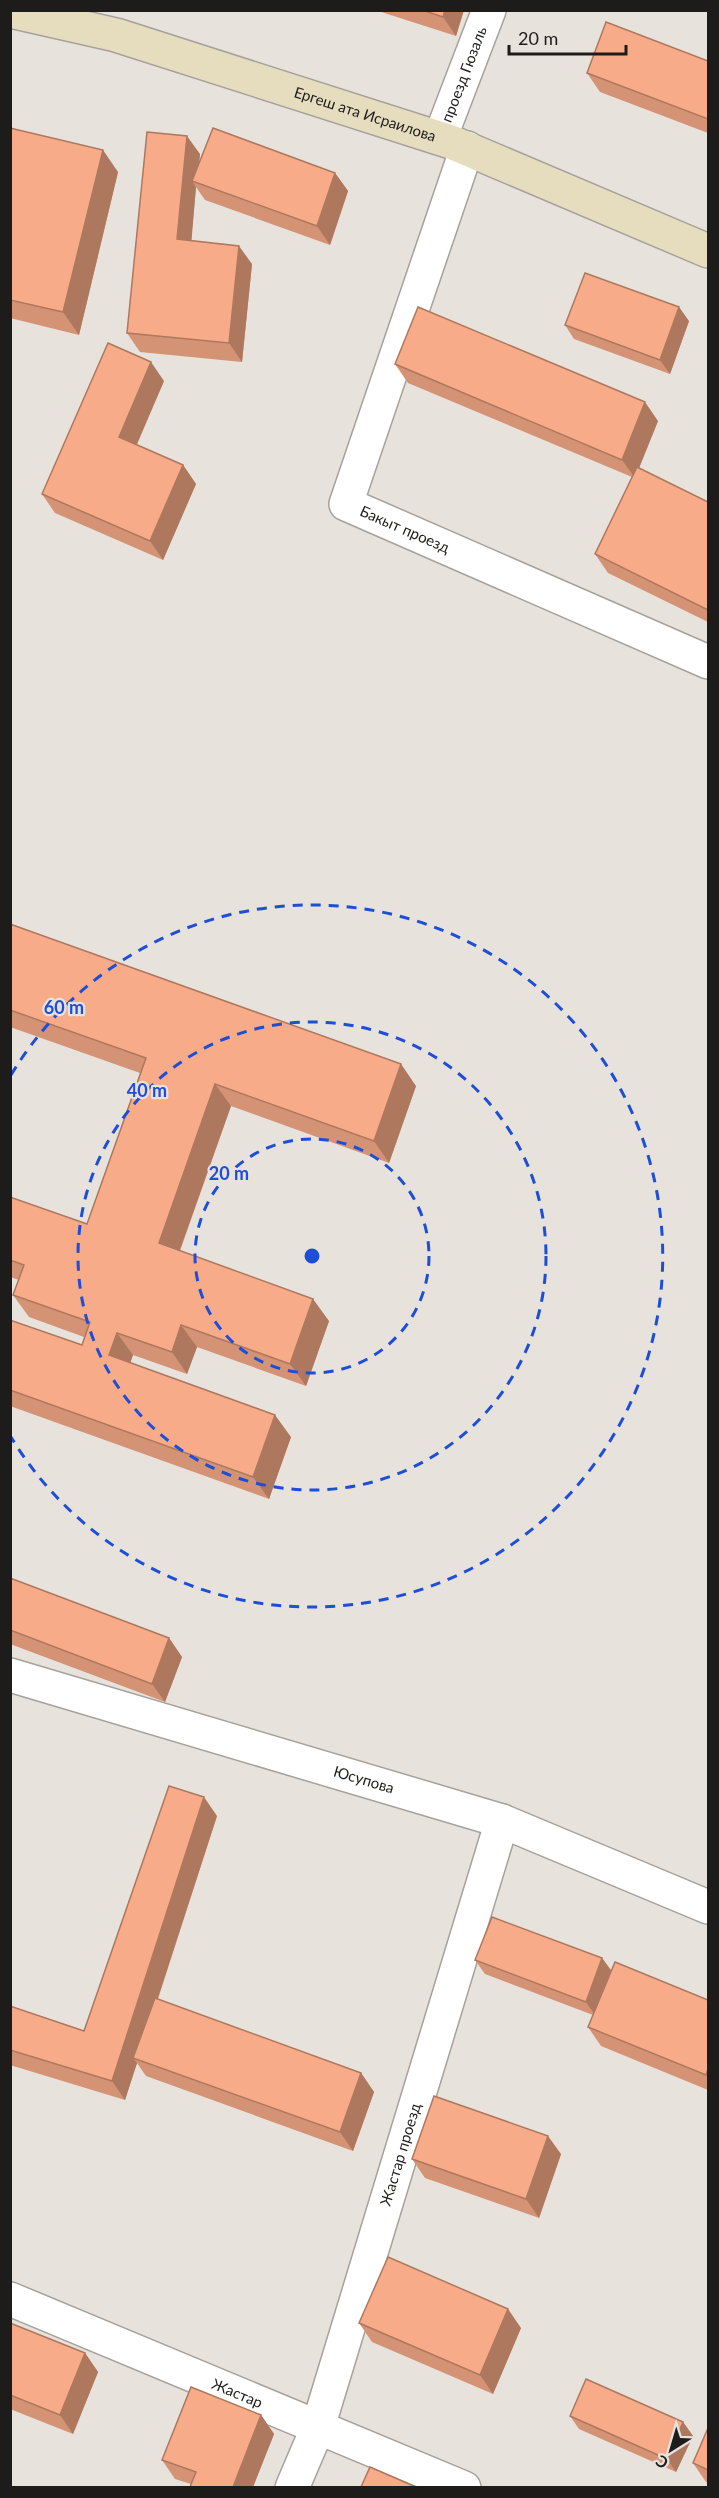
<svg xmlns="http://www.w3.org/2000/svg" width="719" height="2498" font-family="Lato,sans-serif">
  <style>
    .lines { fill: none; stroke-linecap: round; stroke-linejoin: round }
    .street-casing { stroke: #a6a29b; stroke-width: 36 }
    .secondary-casing { stroke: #a6a29b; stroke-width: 36 }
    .street { stroke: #fff; stroke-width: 33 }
    .secondary { stroke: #e6ddbf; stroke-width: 33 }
    .wall { fill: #d59375 }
    .shaded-wall { fill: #ae785f }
    .building { fill: #f8ab88; stroke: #ae785f; stroke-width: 1.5 }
    .ring { fill: none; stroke: #1d4ed8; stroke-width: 3; stroke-dasharray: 10 8 }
    .labels { text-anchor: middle; stroke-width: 4.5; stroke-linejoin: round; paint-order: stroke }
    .street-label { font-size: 15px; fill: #1e1c1a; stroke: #e7e2dc }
    .centre { fill: #1d4ed8; stroke: #e7e2dc; stroke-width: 3 }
    .ring-label { font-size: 18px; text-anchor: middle; font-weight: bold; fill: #1d4ed8; stroke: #e7e2dc; stroke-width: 4.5; stroke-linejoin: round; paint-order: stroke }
  </style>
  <rect width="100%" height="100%" fill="#e7e2dc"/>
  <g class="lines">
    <g class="street-casing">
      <g id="street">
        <path id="s1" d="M440,138L489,10"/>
        <path id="s2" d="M467,148L346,504L708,662"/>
        <path id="s3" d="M10,1675L502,1821L708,1907"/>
        <path id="s4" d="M10,2299L464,2488"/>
        <path id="s5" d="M292,2488L318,2427L502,1821"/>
      </g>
    </g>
    <g class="secondary-casing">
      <g id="secondary">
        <path id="s6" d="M10,11L116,35L451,142L708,251"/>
      </g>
    </g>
    <use href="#street" class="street"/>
    <use href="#secondary" class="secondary"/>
  </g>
  <g class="wall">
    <polygon points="375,10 464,10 456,36"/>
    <polygon points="708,61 708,133 600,92 587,73"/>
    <polygon points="10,128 118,172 79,335 10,318"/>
    <polygon points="200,154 199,165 335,173 348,191 330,245 205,200 196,187 191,241 252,264 242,362 140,352 127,333"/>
    <polygon points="689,321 670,374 574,339 565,325"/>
    <polygon points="395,364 658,421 639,468 708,502 708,622 608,573 595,554 632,477 408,383"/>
    <polygon points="164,381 136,445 183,465 196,484 163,560 55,513 42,494"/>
    <polygon points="10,924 416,1086 389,1163 231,1106 180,1251 329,1321 306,1386 197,1347 187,1374 133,1355 130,1363 291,1437 269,1499 10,1406 10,1320 82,1345 84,1337 29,1317 13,1295 19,1280 10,1277 10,1197 87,1224 140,1073 10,1027"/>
    <polygon points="10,1578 169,1638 182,1657 165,1702 10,1644"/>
    <polygon points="217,1816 158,1999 361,2073 374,2092 353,2151 146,2076 137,2063 125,2100 10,2065 10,2006 84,2031"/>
    <polygon points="602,1958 611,1970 708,2000 708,2090 601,2046 588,2027 593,2015 485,1974 475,1960"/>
    <polygon points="561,2154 539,2218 425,2178 412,2159"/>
    <polygon points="10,2323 85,2353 98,2372 73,2434 10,2409"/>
    <polygon points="359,2323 521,2328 493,2394 372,2342"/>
    <polygon points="261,2415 274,2434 253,2487 190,2487 191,2484 175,2479 162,2460"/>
    <polygon points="570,2416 683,2422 693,2436 676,2472 579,2429"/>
    <polygon points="708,2428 708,2483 706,2482 693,2463"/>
  </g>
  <g class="shaded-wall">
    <polygon points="445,10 464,10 456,36 443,17"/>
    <polygon points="187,136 200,154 197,183 192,181 196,187 190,258 177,239"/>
    <polygon points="103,150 118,172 79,335 63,312"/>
    <polygon points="335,173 348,191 330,245 317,226"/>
    <polygon points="239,246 252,264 242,362 229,343"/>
    <polygon points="679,307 689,321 670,374 660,360"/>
    <polygon points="151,362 164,381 132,456 119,437"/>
    <polygon points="645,402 658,421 635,478 622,460"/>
    <polygon points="183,465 196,484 163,560 150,541"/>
    <polygon points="401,1064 416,1086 389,1163 374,1141"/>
    <polygon points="215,1084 231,1106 174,1266 159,1243"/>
    <polygon points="313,1299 329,1321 306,1386 290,1364"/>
    <polygon points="181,1325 197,1347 187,1374 172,1352"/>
    <polygon points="117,1333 133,1355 125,1378 109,1355"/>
    <polygon points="275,1415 291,1437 269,1499 253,1477"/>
    <polygon points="169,1638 182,1657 165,1702 152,1684"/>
    <polygon points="204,1797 217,1816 138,2059 133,2058 137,2063 125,2100 112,2081"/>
    <polygon points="602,1958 612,1972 595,2015 586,2002"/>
    <polygon points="361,2073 374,2092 353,2151 340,2132"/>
    <polygon points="548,2136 561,2154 539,2218 526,2199"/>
    <polygon points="508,2309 521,2328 493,2394 480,2375"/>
    <polygon points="85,2353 98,2372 73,2434 60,2415"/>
    <polygon points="261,2415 274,2434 253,2487 233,2487"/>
    <polygon points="683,2422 693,2436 676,2472 667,2459"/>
  </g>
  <g class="building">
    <polygon points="422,10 445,10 443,17"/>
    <polygon points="606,22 708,61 708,119 587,73"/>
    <polygon points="10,128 103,150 63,312 10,300"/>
    <polygon points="213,128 335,173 317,226 192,181"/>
    <polygon points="147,132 187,136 177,239 239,246 229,343 127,333"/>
    <polygon points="585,273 679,307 660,360 565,325"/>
    <polygon points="418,307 645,402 622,460 395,364"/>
    <polygon points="108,343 151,362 119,437 183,465 150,541 42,494"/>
    <polygon points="637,467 708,502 708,610 595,554"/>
    <polygon points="10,924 401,1064 374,1141 215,1084 159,1243 313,1299 290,1364 181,1325 172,1352 117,1333 109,1355 275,1415 253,1477 10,1390 10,1320 82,1345 90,1322 13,1295 24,1265 10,1260 10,1197 87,1224 146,1058 10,1010"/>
    <polygon points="10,1578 169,1638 152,1684 10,1630"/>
    <polygon points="169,1786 204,1797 112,2081 10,2050 10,2006 84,2031"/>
    <polygon points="492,1917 602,1958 586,2002 475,1960"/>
    <polygon points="615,1962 708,2000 708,2069 706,2075 588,2027"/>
    <polygon points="155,1998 361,2073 340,2132 133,2058"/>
    <polygon points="434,2096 548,2136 526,2199 412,2159"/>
    <polygon points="388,2257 508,2309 480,2375 359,2323"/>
    <polygon points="10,2323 85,2353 60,2415 10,2395"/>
    <polygon points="586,2379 683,2422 667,2459 570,2416"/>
    <polygon points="191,2387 261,2415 233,2487 190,2487 196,2472 162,2460"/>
    <polygon points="708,2428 708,2470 693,2463"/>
    <polygon points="370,2467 416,2487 361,2487"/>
  </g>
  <g class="ring">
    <circle cx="312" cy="1256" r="117"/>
    <circle cx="312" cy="1256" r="234"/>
    <path d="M11 1075A351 351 0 1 1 11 1437"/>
  </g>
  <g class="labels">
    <g class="street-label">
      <text dy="5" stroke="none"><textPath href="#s1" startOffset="68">проезд Гюзаль</textPath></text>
      <text dy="5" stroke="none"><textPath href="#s6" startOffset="370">Ергеш ата Исраилова</textPath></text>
      <text dy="5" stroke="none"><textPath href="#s2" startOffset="440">Бакыт проезд</textPath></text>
      <text dy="5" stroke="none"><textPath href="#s3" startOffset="369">Юсупова</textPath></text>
      <text dy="5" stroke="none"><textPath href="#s5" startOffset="351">Жастар проезд</textPath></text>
      <text dy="5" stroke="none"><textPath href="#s4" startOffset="246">Жастар</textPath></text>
    </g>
  </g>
  <circle cx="312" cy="1256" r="9" class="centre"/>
  <g class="ring-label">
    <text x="64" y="1014">60 m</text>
    <text x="147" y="1097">40 m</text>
    <text x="229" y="1180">20 m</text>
  </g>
  <rect width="719" height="2498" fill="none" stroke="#1e1c1a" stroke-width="24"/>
  <g transform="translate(671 2450) rotate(217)" stroke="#e7e2dc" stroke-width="4.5" paint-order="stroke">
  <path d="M0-4.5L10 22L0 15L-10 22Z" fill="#1e1c1a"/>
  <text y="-9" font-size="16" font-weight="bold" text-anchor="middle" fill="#1e1c1a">С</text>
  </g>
  <path d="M509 45v9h117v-9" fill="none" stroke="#1e1c1a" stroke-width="3"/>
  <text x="518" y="45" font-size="18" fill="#1e1c1a" stroke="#e7e2dc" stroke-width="4.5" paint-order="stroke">20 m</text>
</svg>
